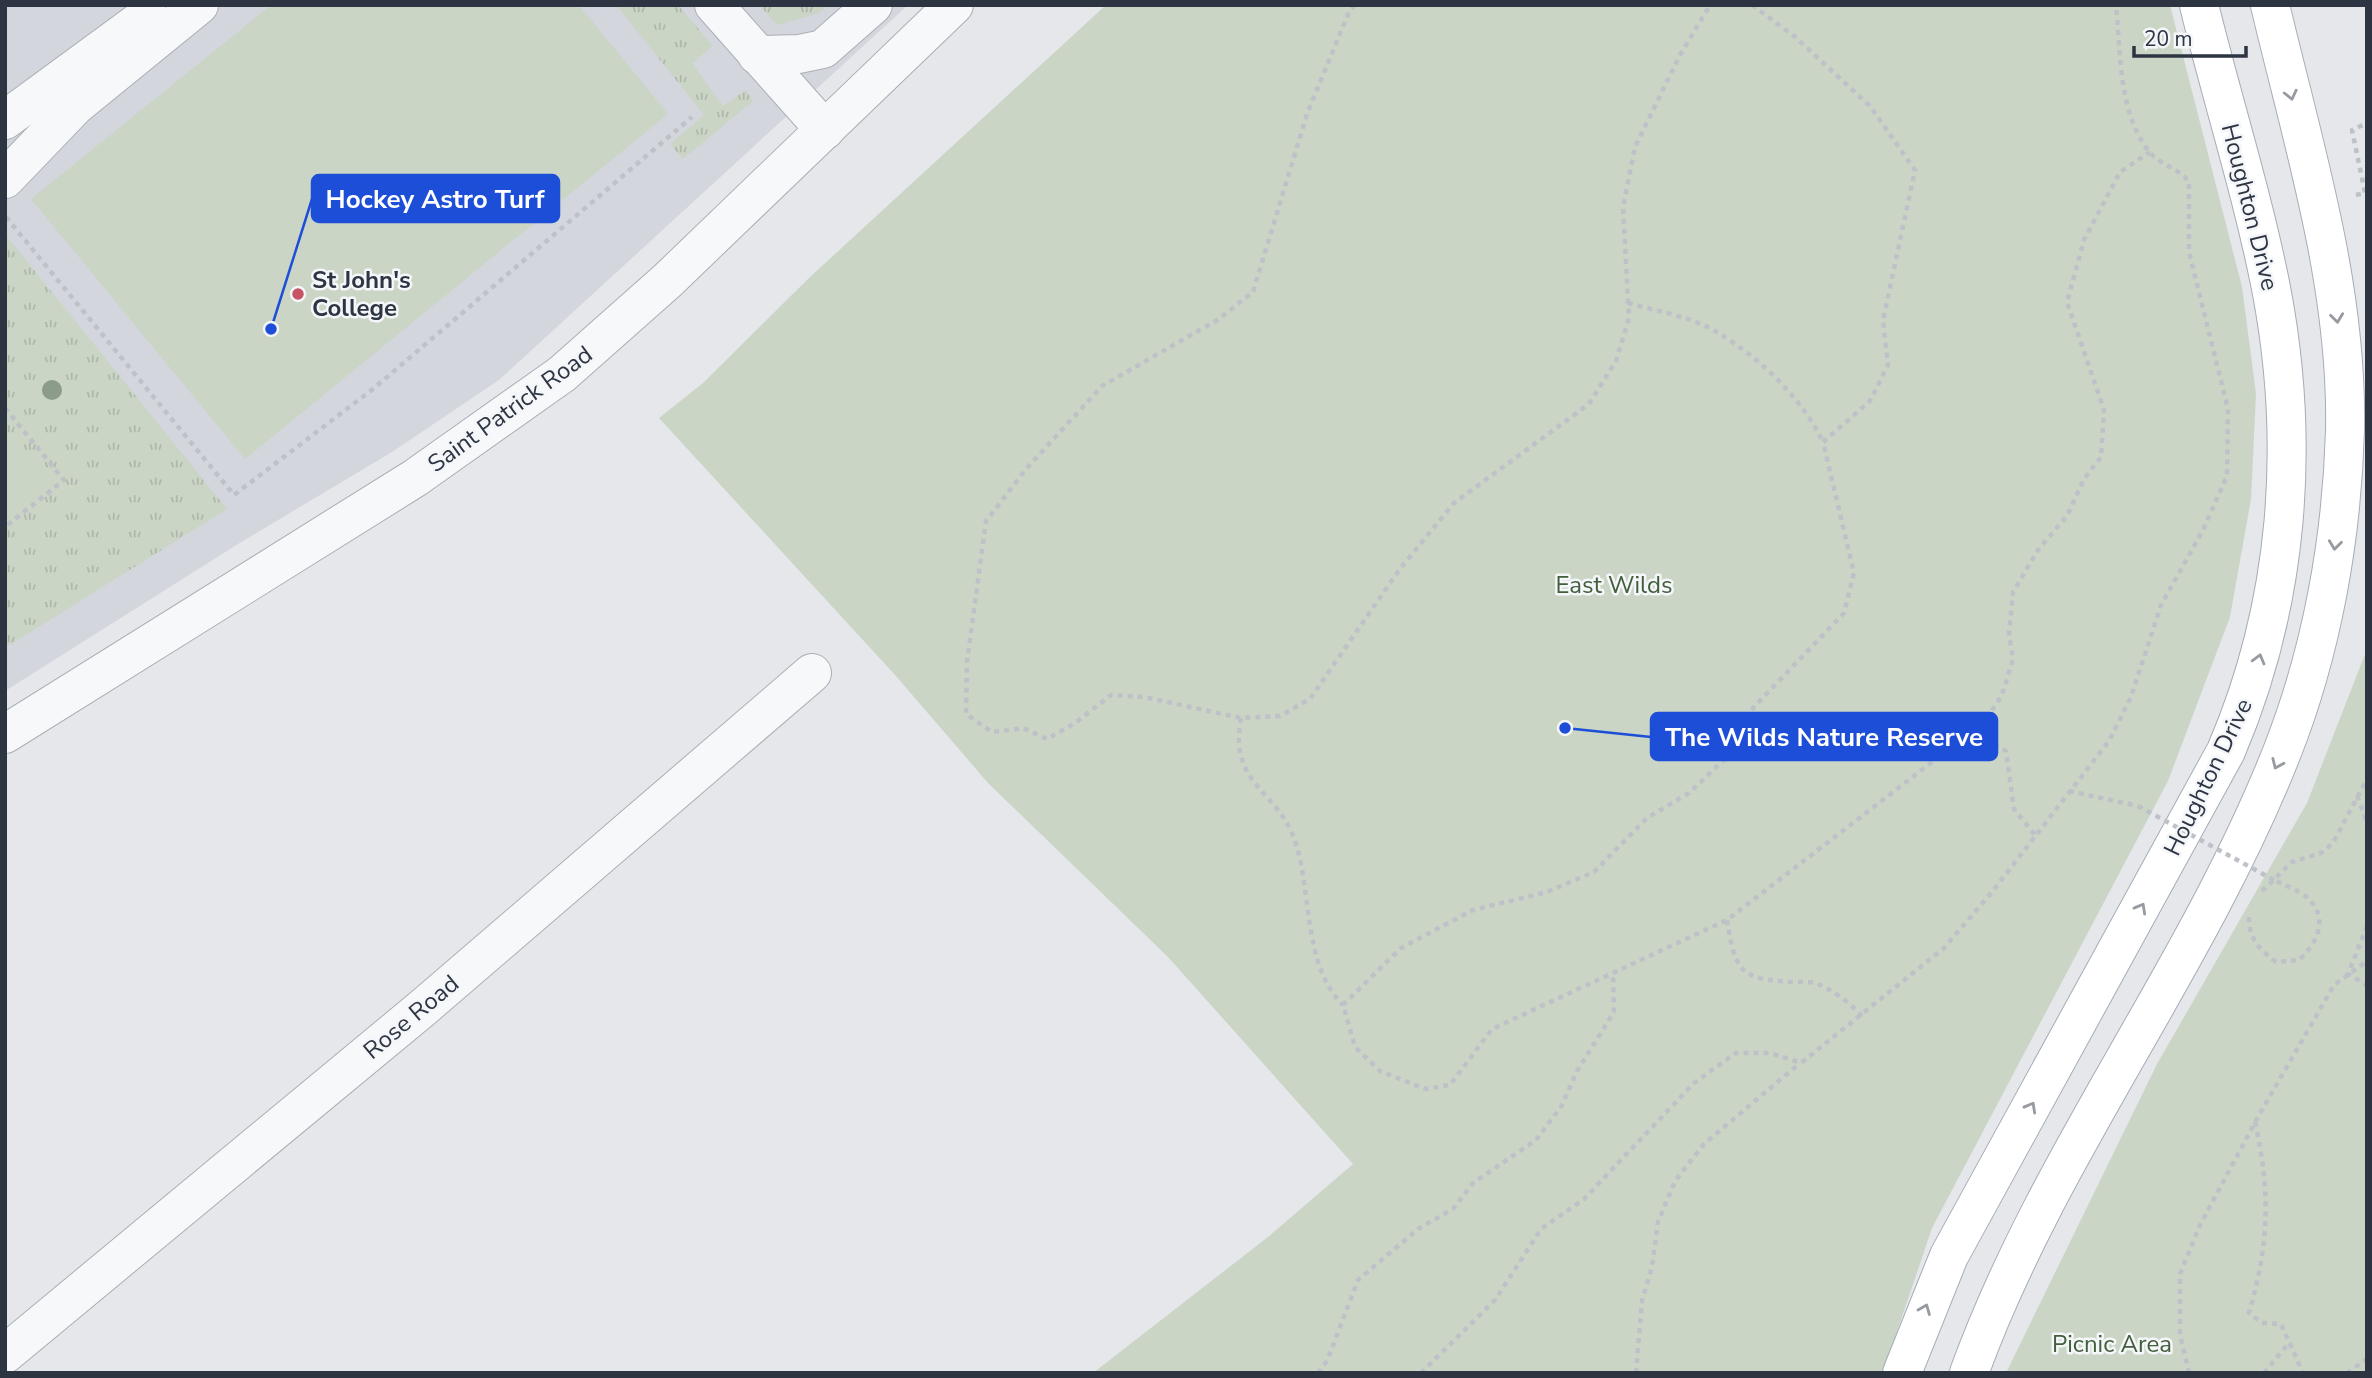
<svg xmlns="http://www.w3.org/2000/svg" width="2372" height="1378" font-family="'Nunito Sans',sans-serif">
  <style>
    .built { fill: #d3d6dd }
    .grass { fill: url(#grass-tufts) }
    .park { fill: #cad5c6 }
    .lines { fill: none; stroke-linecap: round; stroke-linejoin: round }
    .minor-casing { stroke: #aaaeb5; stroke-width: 40 }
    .major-casing { stroke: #a5acb6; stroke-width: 40 }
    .path { stroke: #bec1c7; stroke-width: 4.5; stroke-dasharray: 5 5; stroke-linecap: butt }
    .minor { stroke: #f7f8fa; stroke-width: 38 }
    .major { stroke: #fff; stroke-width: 38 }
    .path-bridge { stroke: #bec1c7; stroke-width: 4.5; stroke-dasharray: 5 5; stroke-linecap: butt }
    .tree { fill: #8b9c8a }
    .oneway { stroke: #969aa1 }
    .poi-dot { fill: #c65465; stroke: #f4f6f9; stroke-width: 2.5 }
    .labels { text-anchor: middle; stroke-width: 5; stroke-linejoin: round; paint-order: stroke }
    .street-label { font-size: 24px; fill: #2d3543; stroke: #f4f6f9 }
    .poi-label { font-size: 24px; font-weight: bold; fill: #2d3543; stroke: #f4f6f9; text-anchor: start }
    .park-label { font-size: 24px; fill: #425e3b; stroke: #f4f6f9 }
    .leader { fill: none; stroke: #1d4ed8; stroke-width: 2.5 }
    .callout-dot { fill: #1d4ed8; stroke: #f4f6f9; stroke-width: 2.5 }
    .callout { fill: #1d4ed8; stroke: #1d4ed8; stroke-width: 2.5 }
    .callout-label { font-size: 26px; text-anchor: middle; font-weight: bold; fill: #fff }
  </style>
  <defs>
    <pattern id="grass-tufts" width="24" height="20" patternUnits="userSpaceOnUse" patternTransform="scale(1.75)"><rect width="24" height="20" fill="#cad5c6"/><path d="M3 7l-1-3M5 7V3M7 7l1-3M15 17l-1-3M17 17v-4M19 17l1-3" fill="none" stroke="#aeb7ab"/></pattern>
  </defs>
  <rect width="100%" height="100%" fill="#e5e7eb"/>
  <polygon class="built" points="5,5 908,5 499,380 392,452 238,544 5,691"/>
  <g class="grass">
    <polygon points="616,5 678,5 713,46 692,63 723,106 746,90 753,101 683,159 670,144 704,115"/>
    <polygon points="759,5 828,5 819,13 777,25"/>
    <polygon points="5,234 227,509 5,648"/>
  </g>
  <g class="park">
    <polygon points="271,5 579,5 668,114 245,459 31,199"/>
    <polygon points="1106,5 2170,5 2242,287 2256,394 2251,499 2230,617 2168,781 1932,1228 1883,1373 1093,1373 1268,1237 1353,1164 1168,957 988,783 896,676 659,418 703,383 810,277"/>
    <polygon points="5,434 47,484 5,517"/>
    <polygon points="2367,649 2367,1373 2006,1373 2157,1064 2307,803"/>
  </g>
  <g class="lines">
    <g class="minor-casing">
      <g id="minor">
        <polyline points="714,5 825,130"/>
        <polyline points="757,55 799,54 823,49 873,5"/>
        <polyline points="5,120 148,15"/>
        <polyline points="5,179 75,106 199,5"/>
        <polyline points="5,734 415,478 562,374 667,281 954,5"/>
        <polyline points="5,1354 425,1006 812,673"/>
      </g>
    </g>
    <g class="major-casing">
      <g id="major">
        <path d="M1902,1373L1949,1256L2226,751C2289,604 2301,444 2271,288C2252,192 2222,99 2199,5"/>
        <path d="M1969,1373C2048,1155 2197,968 2282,752C2322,651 2342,538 2345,430C2348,286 2303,144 2270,5"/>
      </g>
    </g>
    <g class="path">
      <polyline points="1355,5 1349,12 1307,114 1253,292 1219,319 1102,386 1027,468 986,521 967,662 966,714 992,732 1023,728 1047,739 1075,723 1111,695 1144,697 1241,718 1280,716 1310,699 1399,570 1454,503 1589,404 1616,361 1629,318 1623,207 1635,147 1680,55 1710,5"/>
      <polyline points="1752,5 1794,36 1870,106 1915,170 1883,320 1888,365 1870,401 1823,442 1854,573 1844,613 1753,708 1727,757 1689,793 1647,818 1594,872 1547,892 1473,910 1401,948 1343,1005 1355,1047 1380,1071 1425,1089 1450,1085 1492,1029 1727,920 1971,732 2006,751 2014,809 2035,835"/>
      <polyline points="2356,195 2365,193 2352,130 2367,123"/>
      <polyline points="6,217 234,495 373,389 692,117"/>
      <path d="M1628,303C1656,311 1689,316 1715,331C1758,356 1802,398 1823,442"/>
      <polyline points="5,408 64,480 5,527"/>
      <path d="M1241,718C1228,786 1279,789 1296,844C1312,895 1303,965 1343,1005"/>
      <polyline points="1971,732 1991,712 2002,695 2013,659 2009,634 2013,592 2038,550 2067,516 2084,479 2101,457 2104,410 2067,302 2084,240 2120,172 2150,152"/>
      <polyline points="2069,791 2138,806"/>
      <polyline points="2357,796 2367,822"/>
      <polyline points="2262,891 2292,862 2321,853 2333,843 2367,779"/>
      <path d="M2249,917C2248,938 2260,950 2276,962L2299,960C2316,944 2330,920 2308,898C2300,891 2284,885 2274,880"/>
      <path d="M1727,920C1735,971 1740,979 1791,982C1799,982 1811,981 1818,984C1834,991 1851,1004 1862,1016"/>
      <polyline points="2367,926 2348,974 2367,985"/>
      <path d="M2255,1122C2271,1194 2269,1243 2249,1313L2262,1323L2281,1324L2303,1373"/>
      <polyline points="1318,1373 1327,1361 1358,1280 1418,1229 1453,1209 1473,1183 1536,1140 1561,1107 1577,1071 1614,1012 1613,975"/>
      <path d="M1421,1373L1495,1300L1541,1229L1584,1199L1694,1083L1736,1053H1770L1801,1063L1944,948L1992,892L2109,741L2131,697L2161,605L2203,530L2227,476L2228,409L2189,252V182C2179,168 2162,166 2150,153C2118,113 2121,54 2116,5"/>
      <polyline points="1636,1373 1642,1301 1652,1267 1658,1222 1675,1181 1704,1144 1800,1063"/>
      <polyline points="2189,1373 2180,1334 2180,1274 2200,1225 2259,1115 2334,985 2367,961"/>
      <polyline points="2264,1373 2288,1344"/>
      <polyline points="2347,1373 2367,1359"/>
    </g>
    <use href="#minor" class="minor"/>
    <use href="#major" class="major"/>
    <polyline class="path-bridge" points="2138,806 2274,880"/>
  </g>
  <circle class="tree" cx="52" cy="390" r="10"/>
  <defs><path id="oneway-chevron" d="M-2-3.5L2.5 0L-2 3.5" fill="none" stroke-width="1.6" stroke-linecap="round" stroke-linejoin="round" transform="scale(1.75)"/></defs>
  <g class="oneway">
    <use href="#oneway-chevron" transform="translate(2291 95) rotate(77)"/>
    <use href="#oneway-chevron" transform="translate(2337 318) rotate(83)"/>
    <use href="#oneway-chevron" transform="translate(2335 545) rotate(97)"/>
    <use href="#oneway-chevron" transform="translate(2259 659) rotate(-75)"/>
    <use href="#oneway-chevron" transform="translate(2277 764) rotate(114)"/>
    <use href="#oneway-chevron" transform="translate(2141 908) rotate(-61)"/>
    <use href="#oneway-chevron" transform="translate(2031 1107) rotate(-61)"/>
    <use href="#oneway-chevron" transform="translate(1925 1309) rotate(-68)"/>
  </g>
  <circle class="poi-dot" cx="298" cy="294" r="7"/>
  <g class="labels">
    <g class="street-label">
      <text transform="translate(2250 207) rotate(76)" y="8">Houghton Drive</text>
      <text transform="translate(510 409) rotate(-36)" y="8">Saint Patrick Road</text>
      <text transform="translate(2208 777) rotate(-64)" y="8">Houghton Drive</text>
      <text transform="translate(411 1017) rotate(-40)" y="8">Rose Road</text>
    </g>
    <g class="poi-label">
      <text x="312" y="288">St John's<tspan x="312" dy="28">College</tspan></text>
    </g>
    <g class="park-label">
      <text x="1614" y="593">East Wilds</text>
      <text x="2112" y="1352">Picnic Area</text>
    </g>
  </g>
  <path class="leader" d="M271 329L312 199M1565 728L1651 737"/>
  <g class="callout-dot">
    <circle cx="271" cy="329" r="7"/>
    <circle cx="1565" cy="728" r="7"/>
  </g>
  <g class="callout">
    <rect x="312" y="175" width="247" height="47" rx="7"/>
    <rect x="1651" y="713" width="346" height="47" rx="7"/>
  </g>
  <g class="callout-label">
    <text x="435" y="208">Hockey Astro Turf</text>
    <text x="1824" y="746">The Wilds Nature Reserve</text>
  </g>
  <rect width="2372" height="1378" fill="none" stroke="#2d3543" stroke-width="14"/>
  <path d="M2134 46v10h112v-10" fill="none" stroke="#2d3543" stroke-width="3.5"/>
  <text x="2144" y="46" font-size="21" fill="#2d3543" stroke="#f4f6f9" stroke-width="5" paint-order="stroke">20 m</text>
</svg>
